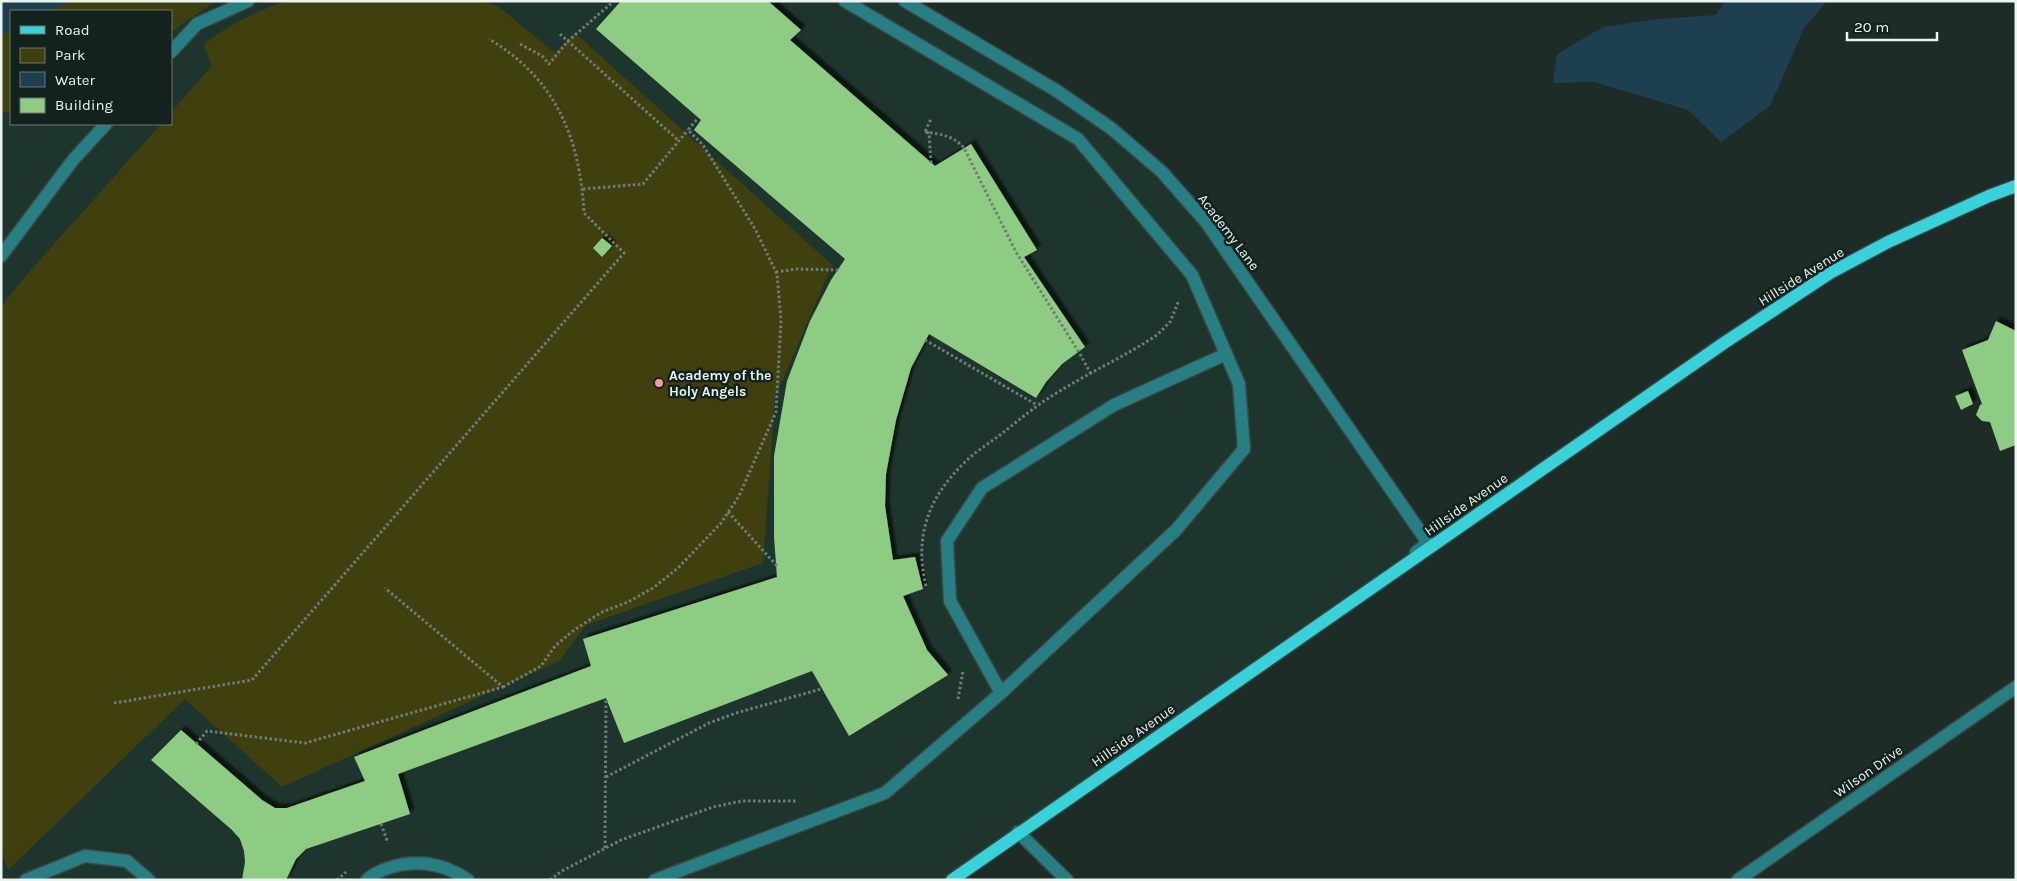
<svg xmlns="http://www.w3.org/2000/svg" width="2017" height="881" font-family="Karla,sans-serif">
  <style>
    .built { fill: #1e352d }
    .green { fill: #3f400e }
    .water { fill: #1d3f4f }
    .building { fill: #8dcc82; filter: url(#shadow) }
    .lines { fill: none; stroke-linecap: round; stroke-linejoin: round }
    .minor-casing { stroke: #3a4843; stroke-width: 15 }
    .major-casing { stroke: #3a4843; stroke-width: 15 }
    .path { stroke: #6f7c78; stroke-width: 3; stroke-dasharray: 2.5 2.5; stroke-linecap: butt }
    .minor { stroke: #277f84; stroke-width: 12 }
    .major { stroke: #39d2da; stroke-width: 12 }
    .poi-dot { fill: #f59b98; stroke: #14221d; stroke-width: 2 }
    .labels { text-anchor: middle; stroke-width: 5; stroke-linejoin: round; paint-order: stroke }
    .street-label { font-size: 14px; fill: #ebf4f1; stroke: #14221d }
    .poi-label { font-size: 14px; font-weight: bold; fill: #ebf4f1; stroke: #14221d; text-anchor: start }
  </style>
  <defs>
    <filter id="shadow"><feDropShadow dx="4.5" dy="-4.5" stdDeviation="1" flood-color="#0009"/></filter>
  </defs>
  <rect width="100%" height="100%" fill="#1d2c27"/>
  <polygon class="built" points="216,1 905,1 1112,129 1206,222 1428,543 952,880 1,880 1,114 11,111 11,124 171,124 171,32"/>
  <g class="green">
    <polygon points="1,1 216,1 171,32 171,11 11,11 11,111 1,114"/>
    <path d="M288,1H483L499,7L555,53L575,33L832,265L775,398L763,563L586,625L559,661L282,787L185,699L8,870L1,849V307L23,279L161,124H171V112L212,66L204,45C225,26 260,9 288,1Z"/>
  </g>
  <g class="water">
    <polygon points="1,1 74,1 51,11 11,11 11,30 1,36"/>
    <polygon points="1725,1 1827,1 1804,28 1770,106 1721,142 1688,110 1594,82 1553,83 1557,54 1603,27 1659,19 1716,15"/>
  </g>
  <g class="building">
    <polygon points="621,1 768,1 801,30 790,40 935,166 971,144 1037,250 1024,257 1085,347 1062,364 1046,382 1036,398 929,334 911,368 896,420 886,474 885,506 893,560 915,557 923,589 903,596 927,650 948,675 849,736 812,671 624,743 606,698 398,774 410,814 306,849 296,859 286,880 242,880 245,862 244,851 240,839 232,830 151,760 181,730 262,800 275,808 287,808 365,781 354,757 591,666 583,639 777,577 774,537 774,456 787,381 810,321 831,280 845,259 694,130 701,120 596,29"/>
    <polygon points="602,238 612,246 602,257 593,248"/>
    <polygon points="1996,321 2016,331 2016,445 2000,451 1990,422 1982,421 1976,415 1980,405 1982,404 1962,350 1988,340"/>
    <polygon points="1968,391 1973,404 1961,410 1955,396"/>
  </g>
  <g class="lines">
    <g class="minor-casing">
      <g id="minor">
        <polyline points="905,1 1057,91 1112,129 1162,172 1206,222 1428,543 1416,552"/>
        <polyline points="171,52 197,24 248,1"/>
        <polyline points="1,256 73,160 106,124"/>
        <polyline points="1001,693 950,601 947,541 982,488 1114,405 1226,354"/>
        <polyline points="1018,832 1067,880"/>
        <polyline points="26,880 85,856 127,861 149,880"/>
        <path d="M367,880C371,875 377,873 383,870C412,858 442,862 468,880"/>
        <polyline points="655,880 885,793 1001,693 1176,530 1244,449 1239,384 1192,275 1078,139 845,1"/>
        <polyline points="1738,880 2016,687"/>
      </g>
    </g>
    <g class="major-casing">
      <polyline id="major" points="952,880 1724,343 1830,273 1888,242 1989,196 2016,186"/>
    </g>
    <g class="path">
      <polyline points="560,34 679,141"/>
      <polyline points="520,44 542,56 549,64 568,41 614,1"/>
      <path d="M925,132C941,134 954,136 964,148L1016,252L1080,354L1091,374"/>
      <polyline points="931,163 929,133 925,132 931,119"/>
      <polyline points="583,189 643,184 688,130"/>
      <polyline points="776,272 796,269 838,270"/>
      <polyline points="925,340 1037,405"/>
      <polyline points="728,512 778,567"/>
      <path d="M926,586C914,537 928,498 964,463C975,452 988,444 1000,435C1018,421 1035,406 1055,394C1088,373 1124,357 1157,335L1170,322L1179,300"/>
      <polyline points="503,687 541,666 555,646 574,630 602,612 628,602 653,588 678,568 721,523 739,496 776,412 781,320 777,274 755,229 703,145 688,130 698,118"/>
      <polyline points="958,699 963,671"/>
      <path d="M114,703L252,680L624,253L584,213C580,138 556,79 489,39"/>
      <polyline points="196,744 207,731 305,743 503,687 385,588"/>
      <polyline points="606,777 709,723 736,713 821,689"/>
      <polyline points="381,824 388,843"/>
      <polyline points="605,848 606,698"/>
      <polyline points="337,880 346,872"/>
      <polyline points="550,880 562,871 621,840 713,807 742,801 797,801"/>
    </g>
    <use href="#minor" class="minor"/>
    <use href="#major" class="major"/>
  </g>
  <circle class="poi-dot" cx="659" cy="383" r="5"/>
  <g class="labels">
    <g class="street-label">
      <text transform="translate(1229 232) rotate(53)" y="5">Academy Lane</text>
      <text transform="translate(1801 276) rotate(-32)" y="5">Hillside Avenue</text>
      <text transform="translate(1466 504) rotate(-35)" y="5">Hillside Avenue</text>
      <text transform="translate(1133 735) rotate(-35)" y="5">Hillside Avenue</text>
      <text transform="translate(1868 771) rotate(-35)" y="5">Wilson Drive</text>
    </g>
    <g class="poi-label">
      <text x="669" y="380">Academy of the<tspan x="669" dy="16">Holy Angels</tspan></text>
    </g>
  </g>
  <rect width="2017" height="881" fill="none" stroke="#ebf4f1" stroke-width="5"/>
  <rect x="10" y="10" width="162" height="115" fill="#14221d" stroke="#6a7672"/>
  <rect x="20" y="26" width="25" height="8" fill="#39d2da" stroke="#6a7672"/>
  <text x="55" y="35" font-size="15" fill="#ebf4f1">Road</text>
  <rect x="20" y="48" width="25" height="15" fill="#3f400e" stroke="#6a7672"/>
  <text x="55" y="60" font-size="15" fill="#ebf4f1">Park</text>
  <rect x="20" y="72" width="25" height="15" fill="#1d3f4f" stroke="#6a7672"/>
  <text x="55" y="85" font-size="15" fill="#ebf4f1">Water</text>
  <rect x="20" y="98" width="25" height="15" fill="#8dcc82" stroke="#6a7672"/>
  <text x="55" y="110" font-size="15" fill="#ebf4f1">Building</text>
  <path d="M1847 32v8h90v-8" fill="none" stroke="#ebf4f1" stroke-width="2.5"/>
  <text x="1854" y="32" font-size="15" fill="#ebf4f1" stroke="#14221d" stroke-width="4" paint-order="stroke">20 m</text>
</svg>
